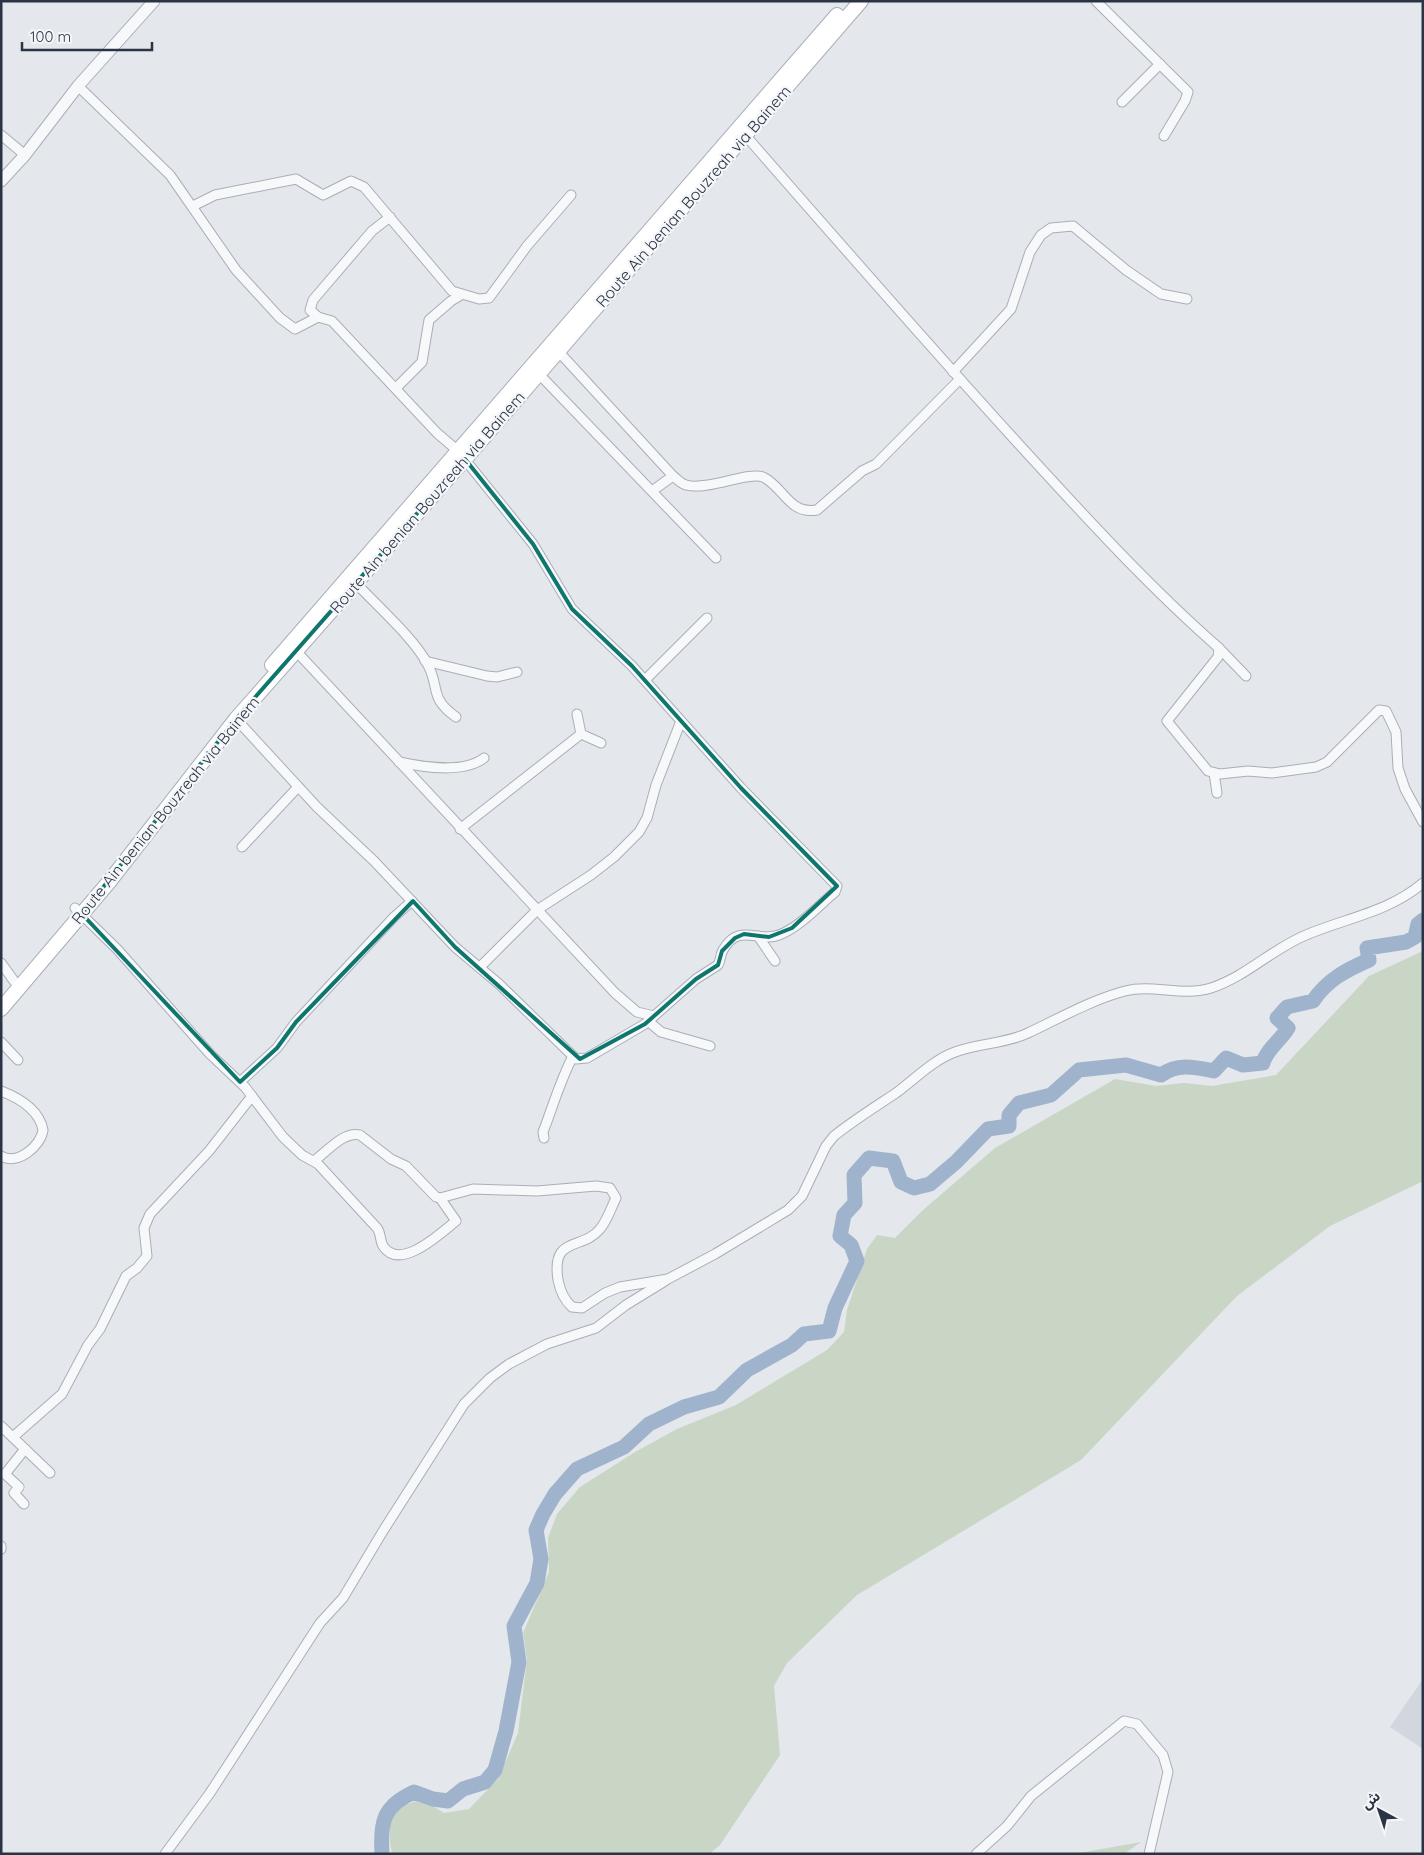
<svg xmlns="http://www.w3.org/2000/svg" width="1424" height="1855" font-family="Quicksand,'Noto Sans Arabic',sans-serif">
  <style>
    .built { fill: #d2d6de }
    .green { fill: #c9d6c5 }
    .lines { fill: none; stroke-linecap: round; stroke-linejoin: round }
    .river { stroke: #9fb4cc; stroke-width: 15 }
    .minor-casing { stroke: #a9aeb7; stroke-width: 11 }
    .tertiary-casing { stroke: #a9aeb7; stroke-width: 13 }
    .secondary-casing { stroke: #a9aeb7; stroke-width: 16 }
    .minor { stroke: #f7f8fa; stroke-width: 9 }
    .tertiary { stroke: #f7f8fa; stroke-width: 11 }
    .secondary { stroke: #fff; stroke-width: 14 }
    .marked { fill: none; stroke: #0f766e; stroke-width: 4; stroke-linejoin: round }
    .labels { text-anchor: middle; stroke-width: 4.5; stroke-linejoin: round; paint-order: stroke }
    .street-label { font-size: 16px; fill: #2b3445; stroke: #f4f6f9 }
  </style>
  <rect width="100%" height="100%" fill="#e4e7ec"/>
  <polygon class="built" points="1423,1679 1423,1749 1390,1727"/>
  <g class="green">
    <polygon points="1423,951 1423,1181 1330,1226 1237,1296 1081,1460 857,1595 787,1663 774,1686 780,1755 720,1845 709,1854 392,1854 390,1842 390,1819 405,1805 422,1799 444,1813 469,1809 498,1779 518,1733 527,1659 523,1633 549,1572 548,1538 557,1514 580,1487 635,1452 677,1429 736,1405 827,1350 844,1332 847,1310 867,1249 877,1235 895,1238 923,1210 995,1148 1115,1079 1156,1086 1184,1083 1212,1086 1276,1075 1369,976"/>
    <polygon points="1141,1842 1124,1854 1078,1854 1079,1853"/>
  </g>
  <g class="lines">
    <path class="river" d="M382,1854C380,1822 383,1806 414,1792L433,1799L448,1801L463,1789L485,1782L495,1770L506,1731L519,1662L514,1626L537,1583L541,1559L536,1530L543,1514L555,1494L577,1469L624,1447L649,1424L684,1407L719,1397L747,1370L792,1345L804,1334L829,1331L835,1308L857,1261L851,1245L840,1236L844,1215L855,1203L854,1175L869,1158L893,1161L901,1182L914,1188L930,1184L956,1162L988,1129L1009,1126V1115L1019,1103L1051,1095L1079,1070L1126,1065L1161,1075C1178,1063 1194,1067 1214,1071L1226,1058L1243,1065L1263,1063C1266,1050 1281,1040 1288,1028L1277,1018L1287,1007L1313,1001C1327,980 1346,970 1369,960L1367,948L1406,942L1415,937L1418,924L1423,920"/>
    <g class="minor-casing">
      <g id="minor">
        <polyline points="1096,1 1188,92 1185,101 1164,136"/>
        <path d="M78,86L170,175L236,270L280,318L295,329L318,317L332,321L437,433L458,451L533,544L572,609L632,666L741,788L837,886L835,892C818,906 800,927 779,935C758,943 739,922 723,950C720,955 721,960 718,965L696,979L645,1024L587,1058L576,1059L499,984L455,947L374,861L317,807L236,719"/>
        <polyline points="1122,102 1160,64"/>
        <polyline points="1,135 25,155"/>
        <path d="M746,136C835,238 924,340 1015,440C1080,511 1146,584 1219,648L1218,657L1167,721L1208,771L1220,774L1248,771L1272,773L1316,767L1327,762L1379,710L1386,711L1396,732L1398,768L1405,789L1423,822"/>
        <polyline points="193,206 215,195 296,179 323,195 351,181 364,187 452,291 479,299 489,298 527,246 571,195"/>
        <polyline points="318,317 310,310 313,300 372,231 390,217"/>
        <polyline points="559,352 673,476"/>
        <polyline points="953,372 1011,309 1030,252 1041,235 1051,228 1073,226 1126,270 1161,294 1187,299"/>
        <polyline points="539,374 716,558"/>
        <polyline points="396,388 422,362 429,320 451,301 461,295"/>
        <path d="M652,491L673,476C677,479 681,484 686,485C707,491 749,471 763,477C784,487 789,515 817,510L862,471L876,464L960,379"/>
        <path d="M356,583C376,605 415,639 428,665C440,688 429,698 456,717"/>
        <polyline points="1219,648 1246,676"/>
        <polyline points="296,651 615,993 637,1012 654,1016"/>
        <polyline points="425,661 487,676 497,677 517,672"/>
        <polyline points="645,680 707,618"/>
        <polyline points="577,714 581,734 601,743"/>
        <path d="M399,762C423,767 463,774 484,758"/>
        <polyline points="1214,773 1217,793"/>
        <polyline points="460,829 581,734"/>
        <polyline points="242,847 298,787"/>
        <path d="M75,908L117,949L210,1054L245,1087L283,1137L302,1155L318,1164L377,1228C381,1233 380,1241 383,1246C400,1272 441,1233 456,1221L440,1198"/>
        <polyline points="758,936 775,961"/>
        <polyline points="1,963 14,981"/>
        <polyline points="480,967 537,910 591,875 614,857 639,832 647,818 656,785 681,721"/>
        <polyline points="648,1021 661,1032 710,1046"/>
        <polyline points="1,1042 18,1060"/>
        <polyline points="240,1082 277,1048 296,1022 394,917 412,901"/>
        <path d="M1,1091C19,1098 39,1109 43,1130C41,1146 17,1166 1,1156"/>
        <path d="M544,1138L543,1132C553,1106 560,1081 573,1056"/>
        <path d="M314,1161C327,1152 343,1131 360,1135L391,1159L406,1166L436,1197L440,1198L473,1189L537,1191L596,1186L610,1188L616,1198C611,1208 607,1221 600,1229C582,1251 551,1235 558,1280C560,1290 564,1300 572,1307L582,1308L605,1293L620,1287L668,1279L715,1254L788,1210L802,1196L826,1146L834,1136C854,1120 875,1107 896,1093C915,1079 933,1060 955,1052C979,1043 1005,1044 1028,1033C1060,1018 1091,1000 1125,991C1153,984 1183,997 1211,988C1247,976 1272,949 1306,935C1346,918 1389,912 1423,883"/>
        <polyline points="1,1426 50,1473"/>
        <polyline points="13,1437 62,1394 88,1345 100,1329 126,1276 137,1268 147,1256 144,1228 150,1214 209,1151 252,1096"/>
        <polyline points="24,1504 14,1493 19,1487 5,1474 25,1449"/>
        <polyline points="1,1546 1,1549"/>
        <polyline points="165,1854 210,1793 320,1623 343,1598 383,1531 464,1404 490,1378 509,1364 547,1344 596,1328 626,1305 665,1281"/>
        <polyline points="976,1854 1007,1826 1031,1796 1124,1721 1137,1724 1163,1755 1168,1772 1149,1854"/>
      </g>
    </g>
    <g class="tertiary-casing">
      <polyline id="tertiary" points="1,181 25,155 78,86 154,1"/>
    </g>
    <g class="secondary-casing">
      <g id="secondary">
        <polyline points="272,665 837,15"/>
        <polyline points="1,1009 109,882 236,719 465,459 861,1"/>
      </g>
    </g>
    <use href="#minor" class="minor"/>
    <use href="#tertiary" class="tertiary"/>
    <use href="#secondary" class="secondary"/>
  </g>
  <path class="marked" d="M465,459L533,544L572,609L632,666L741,788L837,886L792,928L769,937L744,934L735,938L722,951L718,965L696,979L645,1024L580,1059L455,947L413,901L296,1022L277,1048L240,1082L82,914L236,719Z"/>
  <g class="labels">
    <g class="street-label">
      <text transform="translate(693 196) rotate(-49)" y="6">Route Ain benian Bouzreah via Bainem</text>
      <text transform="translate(427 502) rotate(-49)" y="6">Route Ain benian Bouzreah via Bainem</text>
      <text transform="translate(165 810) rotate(-51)" y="6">Route Ain benian Bouzreah via Bainem</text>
    </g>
  </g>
  <rect width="1424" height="1855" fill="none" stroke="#2b3445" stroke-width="5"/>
  <g transform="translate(1379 1810) rotate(320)" stroke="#f4f6f9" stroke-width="4" paint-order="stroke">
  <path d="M0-4L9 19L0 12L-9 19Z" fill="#2b3445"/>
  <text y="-8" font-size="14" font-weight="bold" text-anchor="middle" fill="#2b3445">ش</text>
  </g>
  <path d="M22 42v8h130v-8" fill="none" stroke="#2b3445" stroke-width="2.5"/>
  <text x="30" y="42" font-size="15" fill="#2b3445" stroke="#f4f6f9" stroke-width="4" paint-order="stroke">100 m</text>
</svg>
